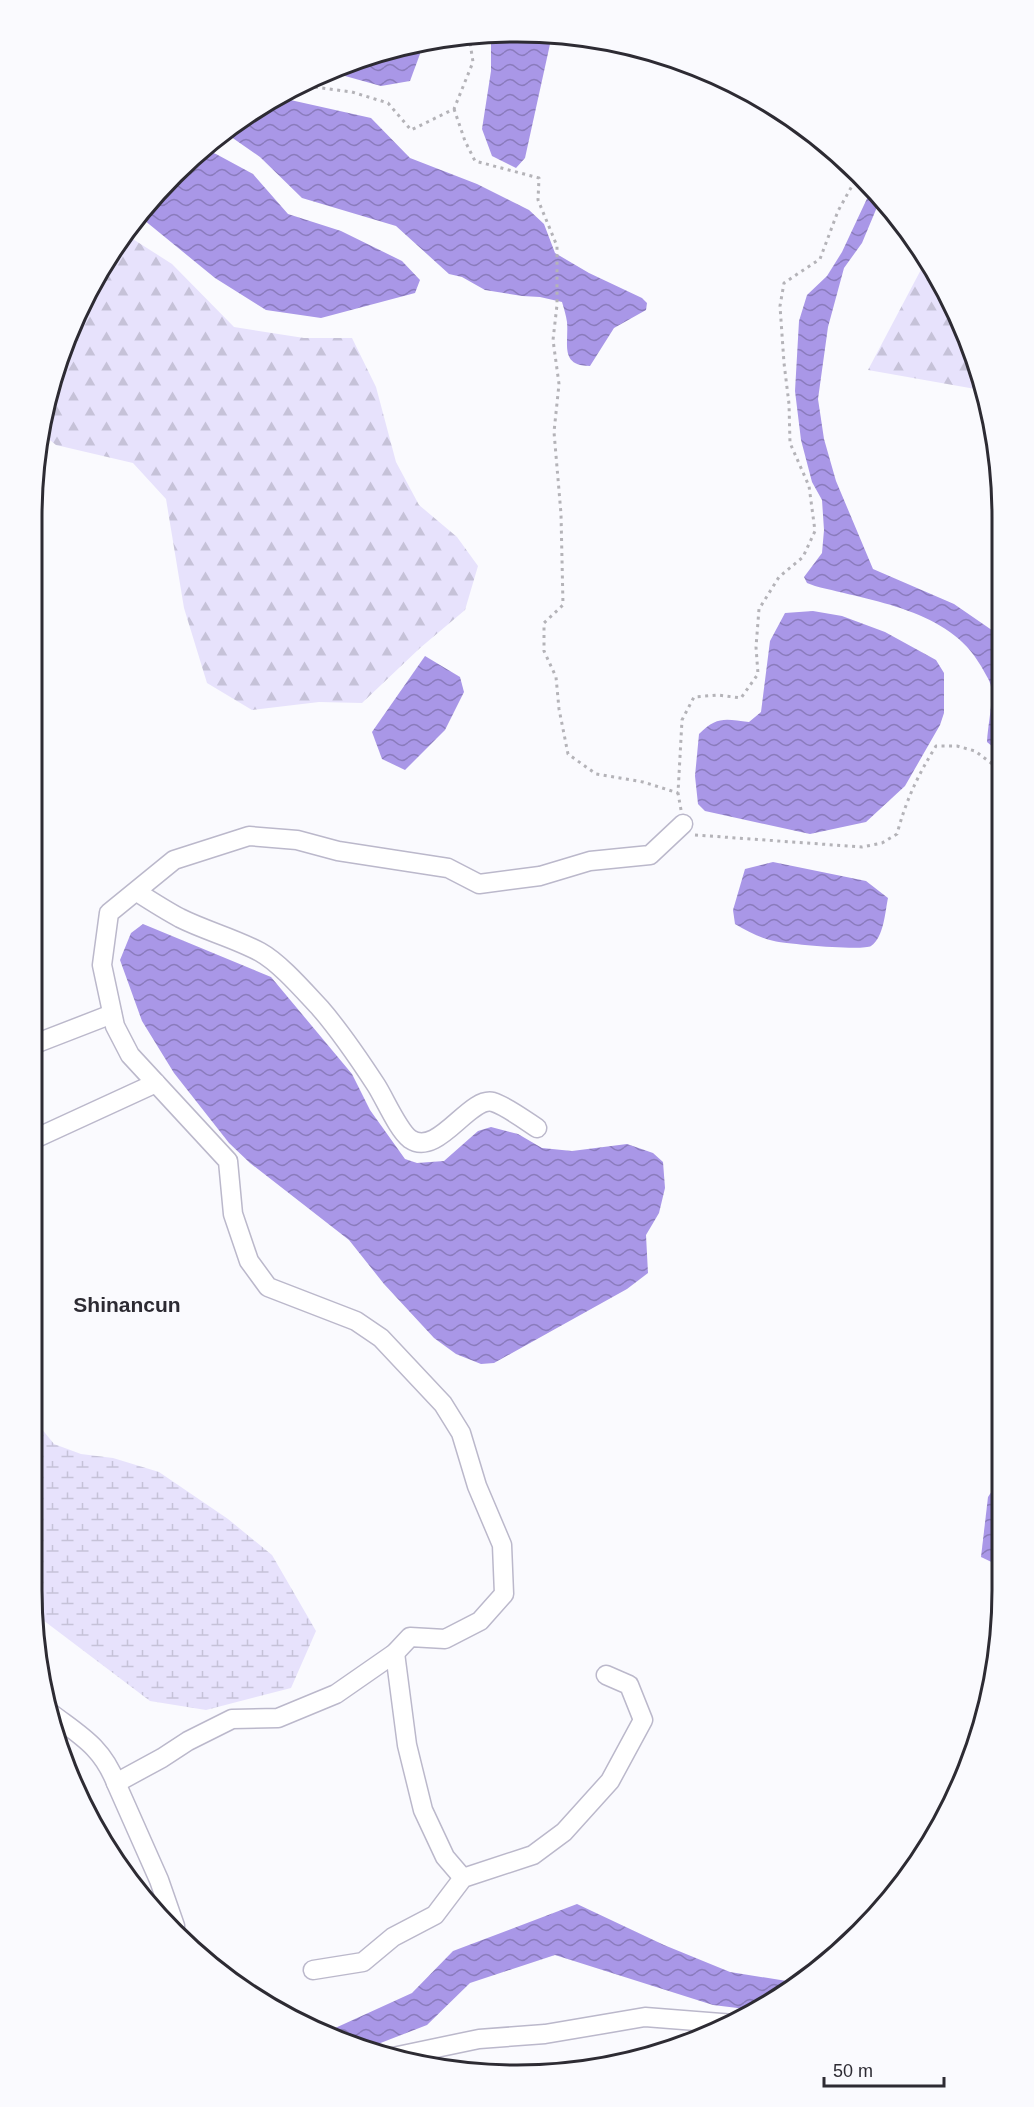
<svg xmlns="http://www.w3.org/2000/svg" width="1034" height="2107" font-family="Helvetica,sans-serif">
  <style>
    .forest { fill: url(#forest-firs) }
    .wetland { fill: url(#wetland-marsh) }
    .water { fill: url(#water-waves) }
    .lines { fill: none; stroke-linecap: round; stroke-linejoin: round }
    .street-casing { stroke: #bbb8cb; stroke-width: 21 }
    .path { stroke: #b4b3b8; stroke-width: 3; stroke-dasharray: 3 4.5; stroke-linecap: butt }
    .street { stroke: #fff; stroke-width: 18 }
    .labels { text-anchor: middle; stroke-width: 4.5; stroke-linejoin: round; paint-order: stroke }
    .quarter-label { font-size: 21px; font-weight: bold; fill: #2d2b33; stroke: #fafafe }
    .rim { fill: none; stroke: #2d2b33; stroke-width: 3 }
  </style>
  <defs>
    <pattern id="forest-firs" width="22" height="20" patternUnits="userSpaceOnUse" patternTransform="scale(1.5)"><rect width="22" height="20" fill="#e7e2fc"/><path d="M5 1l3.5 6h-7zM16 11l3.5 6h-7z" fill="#c6c2d8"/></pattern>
    <pattern id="wetland-marsh" width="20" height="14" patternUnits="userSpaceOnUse" patternTransform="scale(1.5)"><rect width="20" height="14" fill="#e7e2fc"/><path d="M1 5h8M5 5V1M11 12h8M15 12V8" fill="none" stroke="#c6c2d8"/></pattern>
    <pattern id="water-waves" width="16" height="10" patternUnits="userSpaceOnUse" patternTransform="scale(1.5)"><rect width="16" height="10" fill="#a997e7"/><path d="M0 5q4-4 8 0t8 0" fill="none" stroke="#8a7bbc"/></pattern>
  </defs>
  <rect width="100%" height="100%" fill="#fafafe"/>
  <g class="forest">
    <polygon points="125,234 172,264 234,327 304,338 352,338 376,387 396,462 419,505 457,537 478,566 465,610 420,648 362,703 319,702 252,710 207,683 184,608 166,499 133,463 56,445 40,432 41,422 69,331 114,247"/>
    <polygon points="925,262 966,332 981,390 868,370"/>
  </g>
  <polygon class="wetland" points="32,1417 54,1444 81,1454 113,1458 159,1472 228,1519 272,1555 316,1631 291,1688 206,1710 150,1701 35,1614 32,1590"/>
  <g class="water">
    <polygon points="517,32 552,35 525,158 516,168 492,156 482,129 491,71 491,34"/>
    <polygon points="418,42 420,54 410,81 381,86 327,71"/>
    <path d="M277,97L371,118L410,158L477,184L529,210L544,224L555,253L589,273L642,298L647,303L646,310L614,328L590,366C559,366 569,343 567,322C566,315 564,309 562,302L540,297L522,296L485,290L462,277L449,274L396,226L302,198L260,157L224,132L248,113Z"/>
    <polygon points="203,149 216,154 253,174 288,214 341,231 402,261 420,280 415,293 321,318 266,310 215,278 144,220 140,215 174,173"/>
    <path d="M871,190L880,200L862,243L844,268L828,327L818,399L824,439L836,481L873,569L954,604L999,635V752L987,742C988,724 993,704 991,687C990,680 984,672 981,666C950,610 872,601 815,586L807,583L804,577L822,553L824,530L822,500L812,482L801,440L795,391L799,321L807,295L827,276L842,252Z"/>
    <path d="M813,611L842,616L885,632L936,660L944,673V713L940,725L905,786L866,822L810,834L705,811L698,804L695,776L699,734C717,716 725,719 749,722L761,712L770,641L785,613Z"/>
    <polygon points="425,656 460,677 464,692 445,730 405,770 382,759 372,732"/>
    <path d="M773,862L866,881L888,898C885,912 884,937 871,946C863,951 786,944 774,941C760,938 747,931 735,924L733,910L745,869Z"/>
    <polygon points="143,924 271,977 352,1074 370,1110 405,1159 417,1163 444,1161 478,1131 491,1127 518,1134 542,1148 572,1151 627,1144 653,1153 663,1162 665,1188 659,1213 646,1235 648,1273 627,1289 494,1363 481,1364 456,1354 434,1338 384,1284 349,1240 250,1163 229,1143 174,1073 142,1021 120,960 131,933"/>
    <polygon points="1002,1476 1002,1567 981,1557 988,1497"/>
    <polygon points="577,1904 664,1945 730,1972 793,1982 754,2010 713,2005 555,1955 470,1983 427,2025 365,2049 331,2038 322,2034 412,1993 453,1951"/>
  </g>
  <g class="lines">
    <g class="street-casing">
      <g id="street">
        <path d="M137,892C151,901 165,910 180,918C206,931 234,938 260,952C280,963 304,991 320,1008C340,1031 359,1059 376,1085C385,1099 398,1130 410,1139C438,1158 469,1096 493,1102C506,1106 525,1120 537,1128"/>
        <polyline points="32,1045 112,1014"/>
        <polyline points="32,1140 156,1083"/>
        <polyline points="395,1653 407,1745 423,1810 445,1857 463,1878"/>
        <path d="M52,1714C81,1736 102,1747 116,1783"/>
        <polyline points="175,1926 159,1880 116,1783 162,1758 188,1741 232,1719 278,1718 336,1694 395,1653 410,1637 445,1639 480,1621 504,1594 502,1545 477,1486 461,1433 443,1404 381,1338 356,1321 268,1287 249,1261 233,1214 228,1161 130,1055 115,1026 102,965 109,913 174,860 249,836 297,840 338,851 448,868 479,884 540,876 590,861 650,855 683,824"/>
        <polyline points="313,1970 363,1962 393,1937 435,1915 463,1878 533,1855 564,1832 610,1781 643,1720 629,1685 606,1675"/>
        <polyline points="393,2057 479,2039 545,2034 645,2017 734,2024"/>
      </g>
    </g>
    <g class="path">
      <polyline points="300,85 352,92 388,103 411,130 454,109 473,62 469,36"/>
      <polyline points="454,109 465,141 475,161 539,178 538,200 557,246 557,305 553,340 559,384 554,432 561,514 563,605 544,623 544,651 556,677 559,709 568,754 596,774 643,782 678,793"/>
      <polyline points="681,810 678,793 682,720 694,697 718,695 741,698 758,674 756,647 759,609 779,577 803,557 815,531 809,486 790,443 789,404 784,363 780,306 784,283 820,259 838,211 857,177"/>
      <path d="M695,835L862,847L882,843L897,834C906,800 918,775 936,746H957L975,751L999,769"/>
    </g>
    <use href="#street" class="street"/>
  </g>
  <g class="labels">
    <g class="quarter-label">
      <text x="127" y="1312">Shinancun</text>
    </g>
  </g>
  <path d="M0 0H1034V2107H0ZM517 42H517A475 475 0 0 1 992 517V1590A475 475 0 0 1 517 2065H517A475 475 0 0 1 42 1590V517A475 475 0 0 1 517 42Z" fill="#fafafe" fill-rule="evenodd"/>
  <path class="rim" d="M517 42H517A475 475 0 0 1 992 517V1590A475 475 0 0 1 517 2065H517A475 475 0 0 1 42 1590V517A475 475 0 0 1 517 42Z"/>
  <path d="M824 2077v9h120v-9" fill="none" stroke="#2d2b33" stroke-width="3"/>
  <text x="833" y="2077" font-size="18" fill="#2d2b33" stroke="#fafafe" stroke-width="4.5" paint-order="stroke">50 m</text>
</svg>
